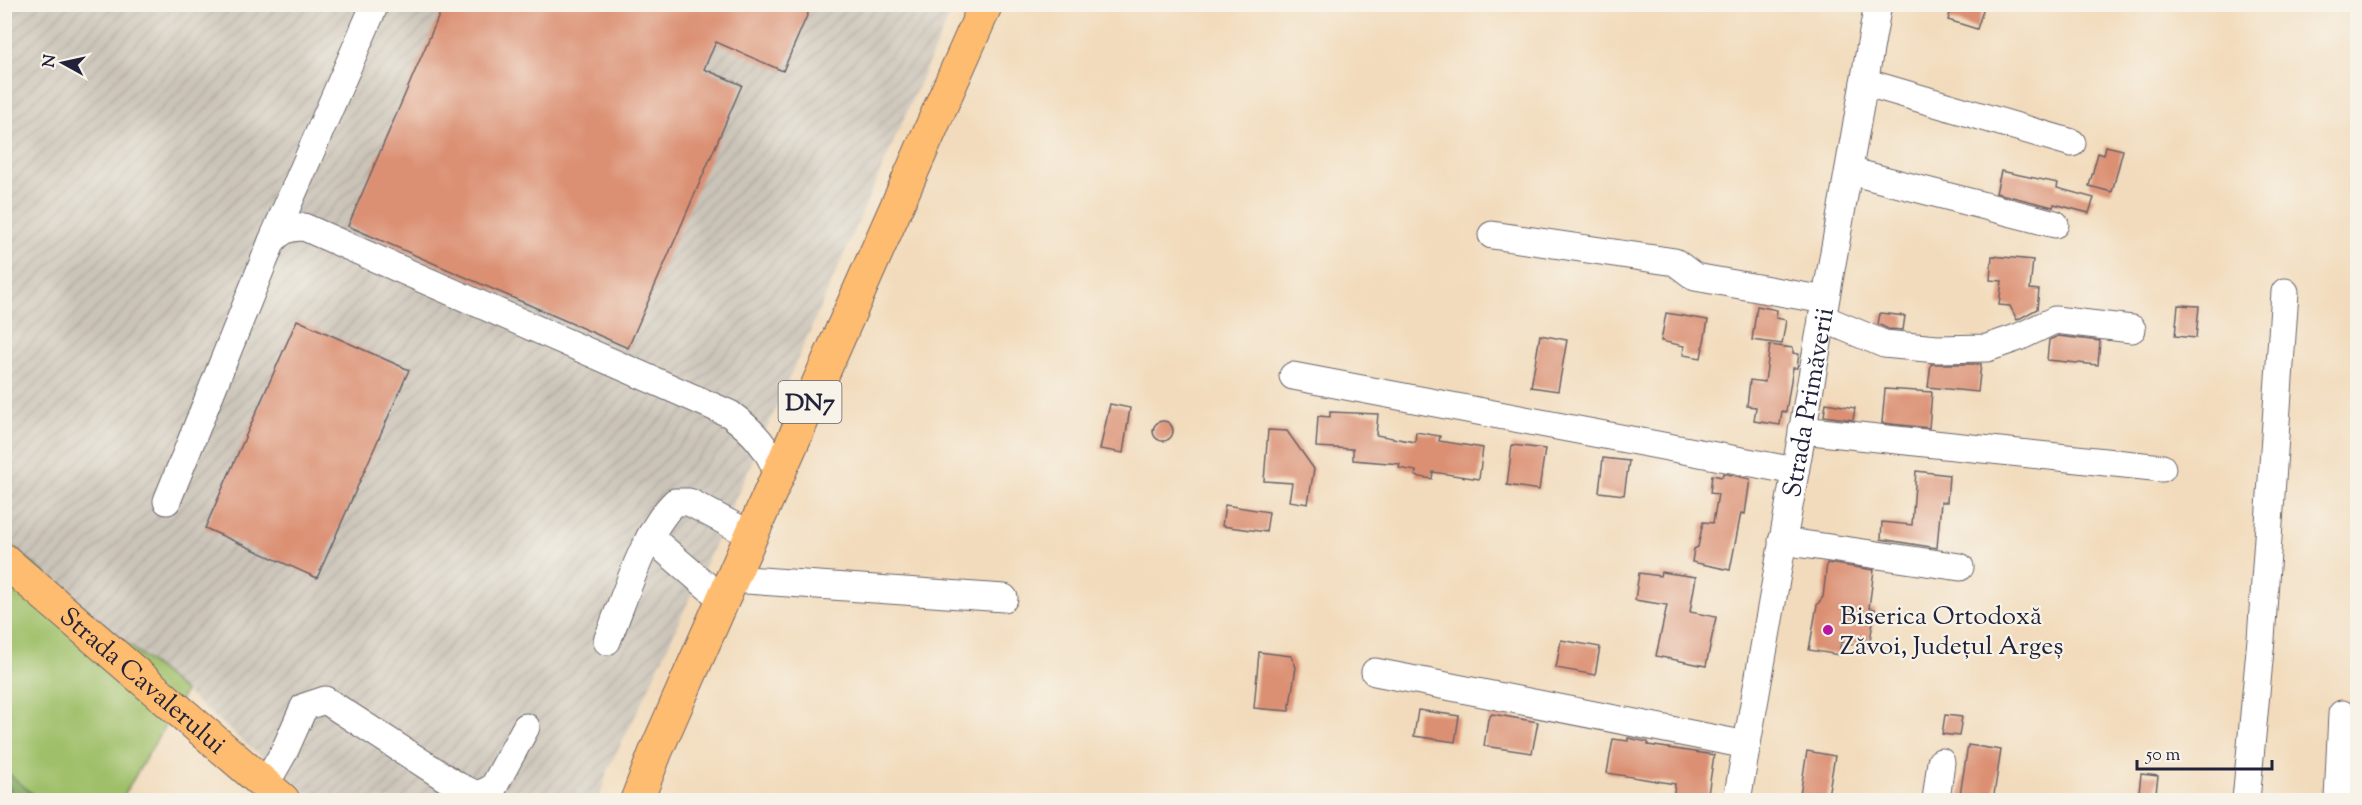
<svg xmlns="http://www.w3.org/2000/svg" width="2362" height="805" font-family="'Sorts Mill Goudy',serif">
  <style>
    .industrial { fill: url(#industrial-furrows) }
    .green { fill: #9fc069; stroke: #607152; stroke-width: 1.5 }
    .forest { fill: url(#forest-firs); stroke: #50644c; stroke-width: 1.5 }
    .building { fill: #db9073 }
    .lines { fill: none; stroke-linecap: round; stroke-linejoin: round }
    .minor-casing { stroke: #6b6368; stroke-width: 29 }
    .major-casing { stroke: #6b6368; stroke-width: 35 }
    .minor { stroke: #fff; stroke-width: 27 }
    .major { stroke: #febc70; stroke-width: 33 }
    .poi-dot { fill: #b5179e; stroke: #f7f3e8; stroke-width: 2 }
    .labels { text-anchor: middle; stroke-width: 4.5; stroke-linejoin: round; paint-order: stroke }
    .shield { fill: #f7f3e8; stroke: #62616f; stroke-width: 1.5 }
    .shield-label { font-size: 24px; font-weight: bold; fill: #22223b }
    .street-label { font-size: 26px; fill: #22223b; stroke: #f7f3e8 }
    .poi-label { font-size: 26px; fill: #22223b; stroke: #f7f3e8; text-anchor: start }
  </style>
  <defs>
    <pattern id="industrial-furrows" width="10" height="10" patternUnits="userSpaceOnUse" patternTransform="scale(1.5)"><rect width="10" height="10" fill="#cac3b8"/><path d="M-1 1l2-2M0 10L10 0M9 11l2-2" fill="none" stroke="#ada79f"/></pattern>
    <pattern id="forest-firs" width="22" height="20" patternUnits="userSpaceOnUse" patternTransform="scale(1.5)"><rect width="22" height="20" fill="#7fa65d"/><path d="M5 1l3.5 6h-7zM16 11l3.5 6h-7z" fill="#68874e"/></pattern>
  </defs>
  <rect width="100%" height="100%" fill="#f7f3e8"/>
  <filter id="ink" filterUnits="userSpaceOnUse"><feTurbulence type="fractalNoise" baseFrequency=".0167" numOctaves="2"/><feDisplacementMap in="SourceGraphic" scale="12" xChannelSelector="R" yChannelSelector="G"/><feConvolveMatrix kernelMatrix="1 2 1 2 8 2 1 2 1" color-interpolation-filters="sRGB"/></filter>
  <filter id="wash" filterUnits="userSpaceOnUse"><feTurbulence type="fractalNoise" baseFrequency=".008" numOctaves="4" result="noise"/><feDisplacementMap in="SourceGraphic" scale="24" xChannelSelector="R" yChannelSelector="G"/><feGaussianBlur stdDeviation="1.35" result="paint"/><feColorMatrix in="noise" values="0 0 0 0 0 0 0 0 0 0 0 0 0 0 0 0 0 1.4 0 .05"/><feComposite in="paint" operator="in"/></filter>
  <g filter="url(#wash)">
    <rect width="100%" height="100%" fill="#f2dbbc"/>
    <polygon class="industrial" points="5,5 954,5 751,464 639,709 608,769 599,800 316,800 251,748 5,539"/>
    <polygon class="green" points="4,539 185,692 121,800 40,800 5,771"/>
    <polygon class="forest" points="5,771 40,800 5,800"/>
    <g id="blocks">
      <g class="building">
        <polygon points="444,4 812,4 783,71 716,42 704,69 742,85 628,348 348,226"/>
        <polygon points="1953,4 1985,4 1977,29 1948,20"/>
        <polygon points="2106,146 2123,150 2112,192 2089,186 2098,153 2104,155"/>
        <polygon points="2001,171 2058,183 2057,188 2094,198 2089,213 2054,204 2053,207 1996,193"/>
        <polygon points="1992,256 2033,260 2030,289 2039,290 2037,309 2017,320 2010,306 1999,305 2002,281 1990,280"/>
        <polygon points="2178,305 2199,306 2196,338 2175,336"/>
        <polygon points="1757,306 1777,310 1776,318 1786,320 1782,344 1752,340"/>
        <polygon points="1666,313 1708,320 1701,358 1683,355 1684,346 1661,341"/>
        <polygon points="1880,313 1905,316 1903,330 1888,329 1878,324"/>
        <polygon points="297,320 409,370 317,578 205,528"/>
        <polygon points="1540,335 1567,340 1558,391 1531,387"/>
        <polygon points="2058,336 2100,341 2098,365 2047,360 2049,340"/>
        <polygon points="1770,345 1793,348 1793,353 1799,354 1797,368 1793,368 1786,412 1782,411 1780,425 1754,421 1756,407 1747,406 1750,380 1765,382"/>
        <polygon points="1931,364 1981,364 1978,392 1928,387"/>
        <polygon points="1885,389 1932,392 1929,428 1882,423"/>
        <polygon points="1826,403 1855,408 1853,420 1824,416"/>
        <polygon points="1110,404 1130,408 1123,453 1100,449"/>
        <polygon points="1330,412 1378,414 1376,435 1415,442 1416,432 1440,436 1439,441 1483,448 1479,479 1433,472 1432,479 1415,476 1416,471 1399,468 1400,464 1353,460 1353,449 1316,447 1318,416 1330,417"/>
        <circle cx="1163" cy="431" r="10"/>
        <polygon points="1268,430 1287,431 1314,469 1308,504 1289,501 1292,483 1264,481"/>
        <polygon points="1512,445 1545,449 1539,490 1507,485"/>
        <polygon points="1603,458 1629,461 1624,495 1599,492"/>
        <polygon points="1916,471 1949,475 1947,502 1941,502 1937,548 1881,539 1882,522 1912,525"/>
        <polygon points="1723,473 1750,479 1745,514 1741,513 1730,570 1692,562 1694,549 1698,547 1703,522 1713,523 1718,494 1710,493 1712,475 1722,477"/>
        <polygon points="1225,505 1269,512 1266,532 1222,526"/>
        <polygon points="1827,563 1874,570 1869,608 1875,609 1869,647 1841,642 1839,655 1809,650 1817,605 1823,597"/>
        <polygon points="1661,572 1696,577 1690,612 1716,617 1706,666 1656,656 1667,605 1635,600 1639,573 1660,576"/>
        <polygon points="1561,640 1600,647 1595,675 1556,668"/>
        <polygon points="1259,652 1291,656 1296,667 1289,711 1254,708"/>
        <polygon points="1418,710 1459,716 1455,742 1414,736"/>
        <polygon points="1492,714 1538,722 1532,753 1484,746 1488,719"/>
        <polygon points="1945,715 1962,717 1959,736 1942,734"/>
        <polygon points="1628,738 1648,742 1648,745 1714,755 1707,801 1673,801 1675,784 1607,773 1613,739 1628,741"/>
        <polygon points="1968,745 2001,750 1993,801 1959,801"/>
        <polygon points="1807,751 1835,756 1827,801 1799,801"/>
        <polygon points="2141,774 2158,776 2155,801 2138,801"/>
      </g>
    </g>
  </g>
  <g filter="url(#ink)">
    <use href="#blocks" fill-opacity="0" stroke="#6b6368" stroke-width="1.5"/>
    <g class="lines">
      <g class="minor-casing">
        <g id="minor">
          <polyline points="1864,82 2072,143"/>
          <polyline points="1849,171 2055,224"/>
          <polyline points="1492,235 1675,262 1695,277 1825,300"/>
          <polyline points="272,241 375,4"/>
          <polyline points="1822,318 1884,344 1937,349 1987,348 2019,337 2055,320 2132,329"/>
          <polyline points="1293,376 1795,471"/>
          <polyline points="1802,430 2162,468"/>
          <path d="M167,501L272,241C282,230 289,227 304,227L730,414C753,431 769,448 778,475"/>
          <polyline points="650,537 723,600"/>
          <polyline points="1782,541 1960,567"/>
          <polyline points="732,579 1004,598"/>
          <path d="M607,641C624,600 644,531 675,502H689L751,535"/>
          <polyline points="1375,672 1747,745"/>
          <polyline points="265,785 284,752 304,707 325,700 458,786 477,795 493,788 526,727"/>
          <path id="s1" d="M1737,800L1878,4"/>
          <polyline points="1936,800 1941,762"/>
          <polyline points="2246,800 2261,639 2285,292"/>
          <polyline points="2338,800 2342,714"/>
        </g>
      </g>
      <g class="major-casing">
        <g id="major">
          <path id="s2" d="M4,560L283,800"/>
          <polyline points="637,800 656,751 986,4"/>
        </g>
      </g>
      <use href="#minor" class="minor"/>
      <use href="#major" class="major"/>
    </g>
  </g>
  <circle class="poi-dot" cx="1828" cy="630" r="6"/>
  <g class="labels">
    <rect class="shield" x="778.5" y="381" width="63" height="42" rx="4.5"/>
    <g class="shield-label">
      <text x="810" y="410">DN7</text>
    </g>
    <g class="street-label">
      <text dy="9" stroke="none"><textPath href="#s1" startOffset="404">Strada Primăverii</textPath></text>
      <text dy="9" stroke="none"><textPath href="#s2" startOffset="184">Strada Cavalerului</textPath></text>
    </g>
    <g class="poi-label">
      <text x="1840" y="624">Biserica Ortodoxă<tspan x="1840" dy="30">Zăvoi, Județul Argeș</tspan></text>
    </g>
  </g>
  <rect width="2362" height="805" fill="none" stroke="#f7f3e8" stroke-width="24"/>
  <g transform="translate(63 63) rotate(278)" stroke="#f7f3e8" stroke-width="4.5" paint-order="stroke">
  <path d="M0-4.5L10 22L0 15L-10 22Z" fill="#22223b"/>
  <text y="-9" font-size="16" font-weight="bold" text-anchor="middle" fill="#22223b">N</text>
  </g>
  <path d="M2137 760v9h135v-9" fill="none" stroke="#22223b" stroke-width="3"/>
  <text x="2146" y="760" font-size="18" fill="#22223b" stroke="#f7f3e8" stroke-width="4.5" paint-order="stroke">50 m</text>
</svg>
